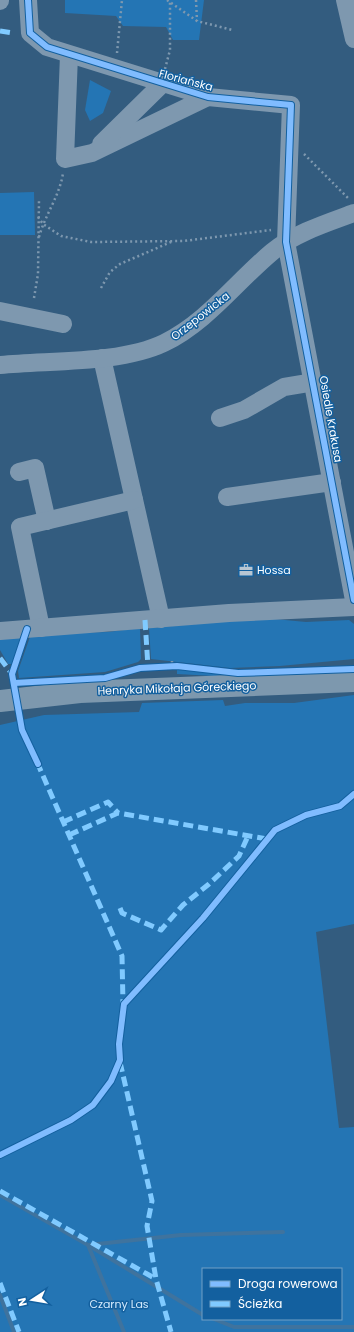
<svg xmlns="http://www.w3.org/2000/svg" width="354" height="1332" font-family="Poppins,sans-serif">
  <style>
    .green { fill: #2475b4; fill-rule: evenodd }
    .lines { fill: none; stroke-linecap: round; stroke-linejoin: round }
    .stream { stroke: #3f739e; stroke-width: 4 }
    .path { stroke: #7e98af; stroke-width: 2.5; stroke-dasharray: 2 3; stroke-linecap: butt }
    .minor { stroke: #7e98af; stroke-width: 18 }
    .major { stroke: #7d98ae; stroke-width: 22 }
    .quiet { stroke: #80caff; stroke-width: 5; stroke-dasharray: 10 5; stroke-linecap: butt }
    .cycleway-casing { stroke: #13609f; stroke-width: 8 }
    .cycleway { stroke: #80bcff; stroke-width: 6 }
    .labels { text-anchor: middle; stroke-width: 3; stroke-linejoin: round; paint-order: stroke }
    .street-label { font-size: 11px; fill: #fff; stroke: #13609f }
    .poi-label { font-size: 11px; fill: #fff; stroke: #13609f; text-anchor: start }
    .park-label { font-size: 11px; fill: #d4ebfe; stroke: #13609f }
  </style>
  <rect width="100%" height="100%" fill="#335c7f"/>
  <g class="green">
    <polygon points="65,0 204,0 199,40 173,40 166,27 123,26 116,16 65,13"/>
    <polygon points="90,80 111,91 103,113 90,121 85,110"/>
    <polygon points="34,192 35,235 0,235 0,193"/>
    <polygon points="264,618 306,622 349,620 354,624 354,659 280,666 230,668 151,659 149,628"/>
    <polygon points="140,628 141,659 138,662 105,672 19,678 18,671 31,634 108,632"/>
    <polygon points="22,635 13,664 8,664 0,650 0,637"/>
    <polygon points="177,668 231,675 214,676 177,674"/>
    <path d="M354,695V924L316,932L339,1128L354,1127V1332H0V725L44,715L139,712L142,703L223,700L225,706L245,703H294ZM203,1269H341V1319H203Z"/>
  </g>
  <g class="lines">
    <g class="stream">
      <polyline points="0,1195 88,1245 203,1315"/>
      <polyline points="0,1295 14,1332"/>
      <polyline points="214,1319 234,1327 354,1327"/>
      <polyline points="124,1332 88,1245 181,1235 283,1232"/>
    </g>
    <g class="path">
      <polyline points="167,0 197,21 232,30"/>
      <polyline points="196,0 197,21"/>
      <polyline points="117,53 122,0"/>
      <polyline points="165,69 170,50 170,0"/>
      <polyline points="304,154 349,199"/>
      <polyline points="38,217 43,224 61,236 91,242 184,241 271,230"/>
      <path d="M39,237C45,215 60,195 63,173"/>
      <polyline points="101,288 110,272 120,264 171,242"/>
      <polyline points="34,298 38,274 39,200"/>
      <polyline points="172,661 172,668"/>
      <polyline points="124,1004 203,918 275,830 306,815 340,806 354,794"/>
    </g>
    <g class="minor">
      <polyline points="28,0 30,33 47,47 208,97 291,105 286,242 354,600"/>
      <polyline points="345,0 354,39"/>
      <polyline points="0,1 0,0"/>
      <polyline points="69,55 65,159 92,153 208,97"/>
      <polyline points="101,144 162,84"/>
      <polyline points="0,311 63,324"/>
      <polyline points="102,358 161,619"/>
      <path d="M0,365C49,360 120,364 164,343C207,322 236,282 272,252C295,233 327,223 354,213"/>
      <polyline points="220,418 244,410 284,387 314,382"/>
      <polyline points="19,472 35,468 47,521"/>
      <polyline points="227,497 332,482"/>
      <polyline points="41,628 20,527 134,500"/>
      <polyline points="0,631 229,613 354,607"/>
    </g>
    <polyline class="major" points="0,701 80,692 354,681"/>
    <g class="quiet">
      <polyline points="0,31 13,33"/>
      <polyline points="145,620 148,667"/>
      <polyline points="0,658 12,674"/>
      <polyline points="37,762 122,956 123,1004"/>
      <polyline points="63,822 108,802 118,813"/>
      <polyline points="69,835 118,813 267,839"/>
      <polyline points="120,908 122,913 161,930 183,905 209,884 239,856 248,836"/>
      <polyline points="120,1062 152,1201 147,1226 156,1279 171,1332"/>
      <polyline points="0,1191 156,1279"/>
      <polyline points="0,1283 19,1332"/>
    </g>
    <g class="cycleway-casing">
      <g id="cycleway">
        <polyline points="28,0 30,33 47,47 208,97 291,105 286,242 354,600"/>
        <polyline points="27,629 12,674 22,730 38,764"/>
        <polyline points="14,683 105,678 140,668 177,666 238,673 354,669"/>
        <polyline points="0,1155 71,1120 93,1105 111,1081 120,1060 119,1044 124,1004 203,918 275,830 306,815 340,806 354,794"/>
      </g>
    </g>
    <use href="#cycleway" class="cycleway"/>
  </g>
  <defs>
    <g id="office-bare" transform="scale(1.08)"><path d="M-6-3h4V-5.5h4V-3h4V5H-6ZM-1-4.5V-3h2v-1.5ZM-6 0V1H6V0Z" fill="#b8c6d2" stroke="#13609f" stroke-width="2.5" paint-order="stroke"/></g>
  </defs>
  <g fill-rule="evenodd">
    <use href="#office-bare" x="246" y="570"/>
  </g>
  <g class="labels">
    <g class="street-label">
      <text transform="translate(186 80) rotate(15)" y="4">Floriańska</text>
      <text transform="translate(200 316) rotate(-38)" y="4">Orzepowicka</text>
      <text transform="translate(331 419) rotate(80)" y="4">Osiedle Krakusa</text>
      <text transform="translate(177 688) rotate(-2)" y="4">Henryka Mikołaja Góreckiego</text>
    </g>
    <g class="poi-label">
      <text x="257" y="574">Hossa</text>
    </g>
    <g class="park-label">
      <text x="119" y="1308">Czarny Las</text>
    </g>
  </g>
  <rect x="202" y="1268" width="140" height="52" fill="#13609f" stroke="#71a0c5"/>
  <rect x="210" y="1281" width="20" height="6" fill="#80bcff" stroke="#71a0c5"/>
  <text x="238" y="1288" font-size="12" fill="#ffffff">Droga rowerowa</text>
  <rect x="210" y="1301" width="20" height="6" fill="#80caff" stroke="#71a0c5"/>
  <text x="238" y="1308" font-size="12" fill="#ffffff">Ścieżka</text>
  <g transform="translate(32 1300) rotate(258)" stroke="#13609f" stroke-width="3" paint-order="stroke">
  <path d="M0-3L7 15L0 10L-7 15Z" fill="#ffffff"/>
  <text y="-6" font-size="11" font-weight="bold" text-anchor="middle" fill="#ffffff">N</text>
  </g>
</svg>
